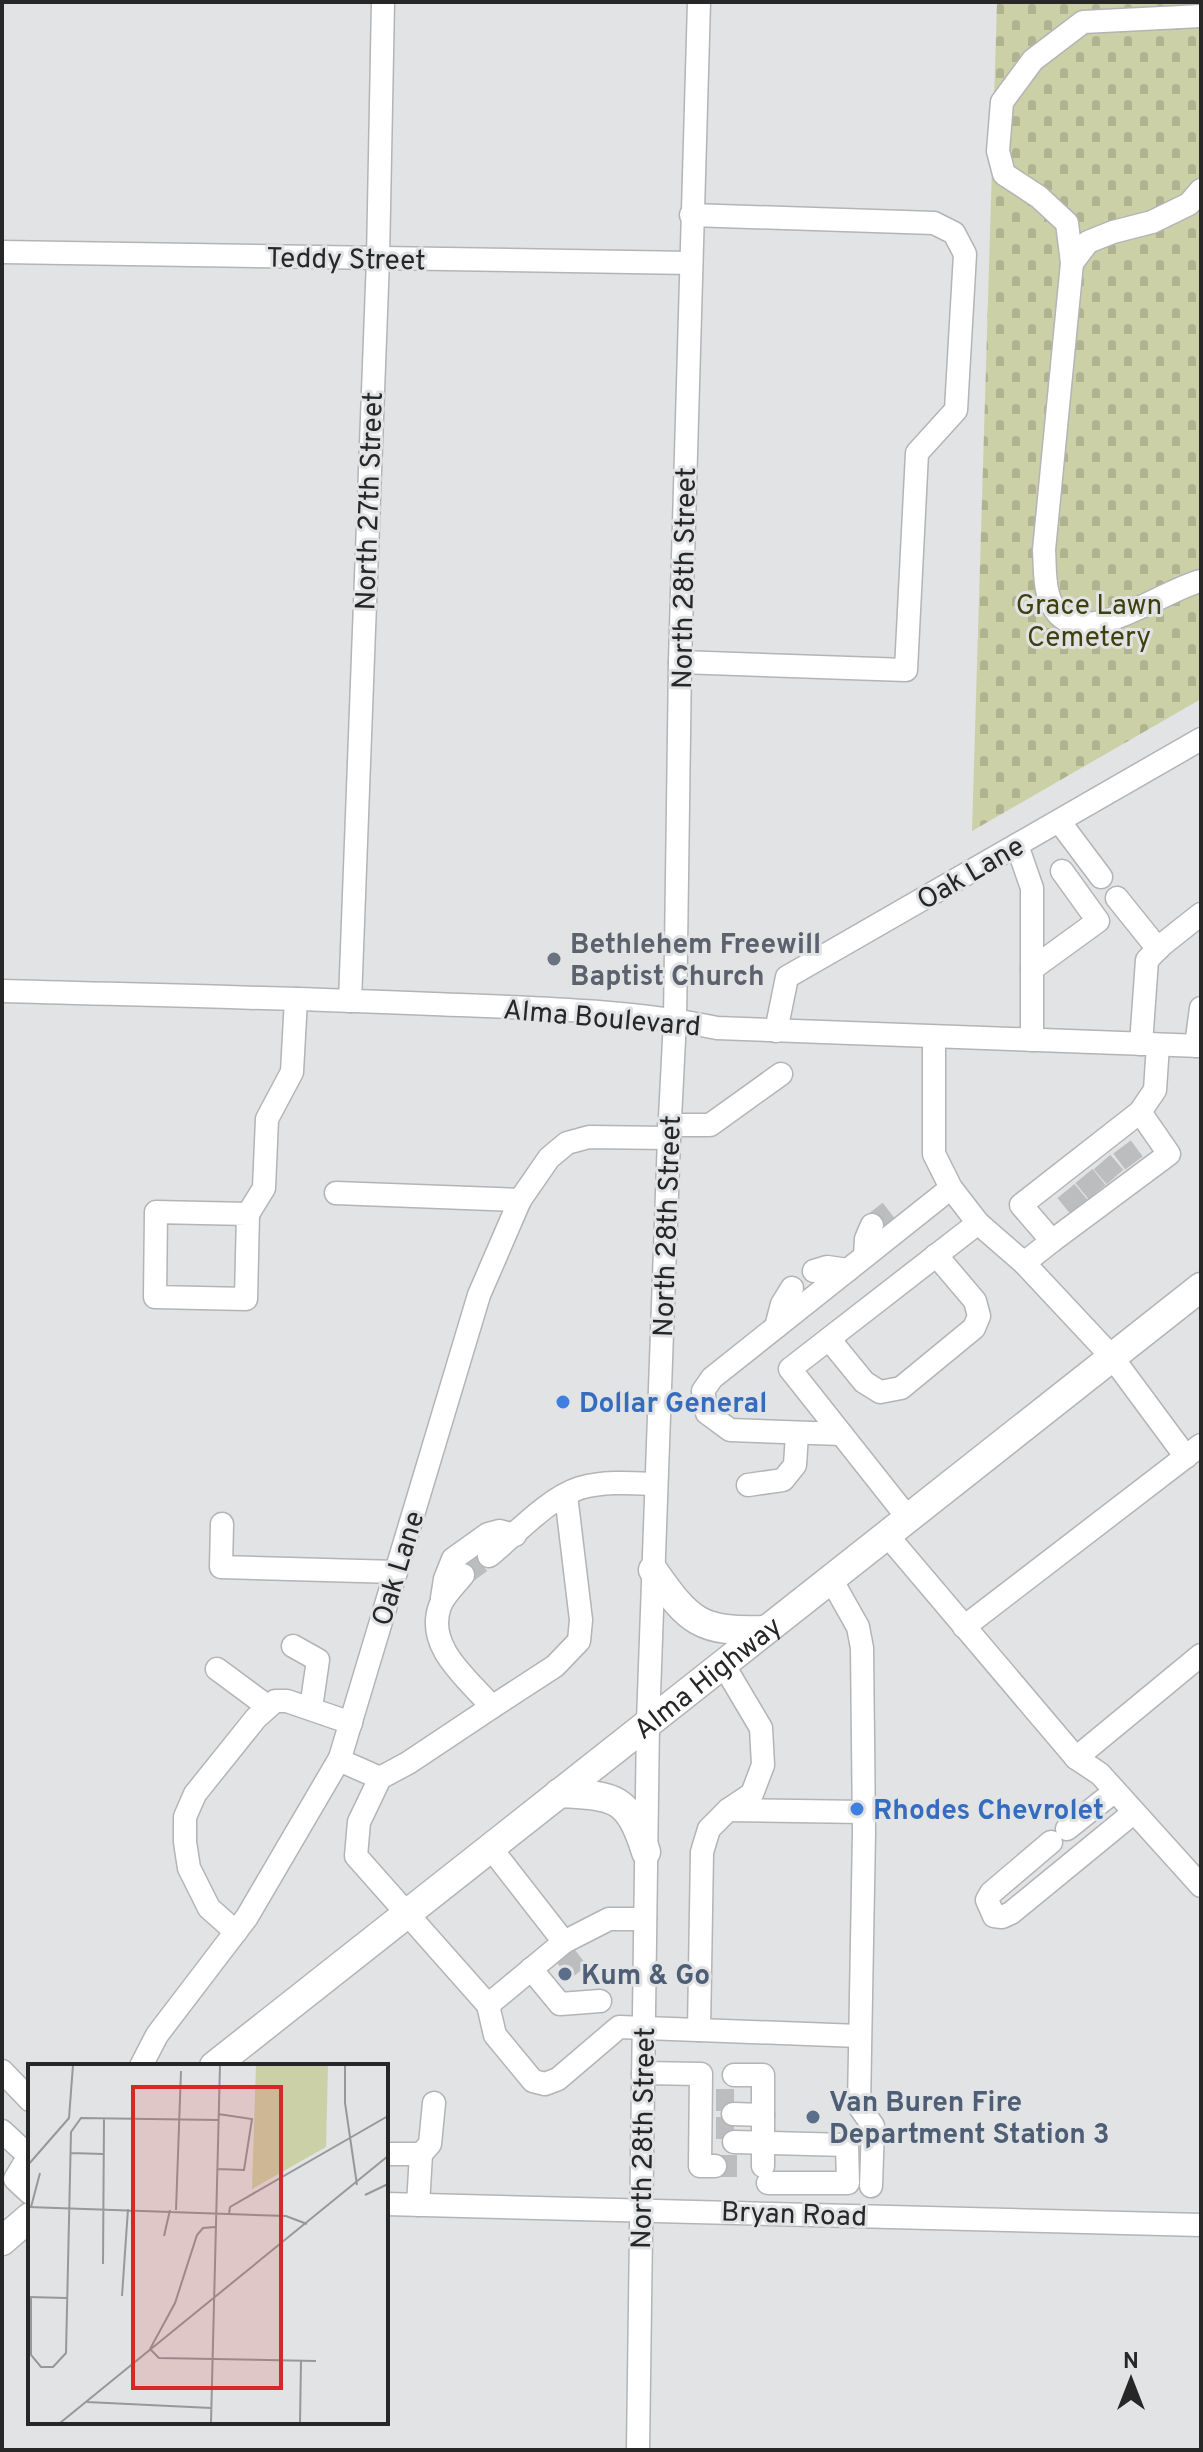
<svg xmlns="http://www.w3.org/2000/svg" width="1203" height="2452" font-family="Overpass,sans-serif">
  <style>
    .cemetery { fill: url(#cemetery-stones) }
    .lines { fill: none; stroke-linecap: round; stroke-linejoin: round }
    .minor-tunnel { stroke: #bcbdbe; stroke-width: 22; stroke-dasharray: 22 11; stroke-linecap: butt }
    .minor-casing { stroke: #b3b4b6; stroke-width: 25 }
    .major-casing { stroke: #b3b4b6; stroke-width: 31 }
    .minor { stroke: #fff; stroke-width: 22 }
    .major { stroke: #fff; stroke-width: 28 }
    .worship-dot { fill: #6b7280; stroke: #e1e3e4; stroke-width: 3 }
    .shop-dot { fill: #3f7fe0; stroke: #e1e3e4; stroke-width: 3 }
    .service-dot { fill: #5c6f8a; stroke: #e1e3e4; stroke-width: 3 }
    .labels { text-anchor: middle; stroke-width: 6; stroke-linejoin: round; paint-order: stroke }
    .street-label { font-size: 28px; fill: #272728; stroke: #e1e3e4 }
    .park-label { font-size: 28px; fill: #3f400d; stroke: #e1e3e4 }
    .worship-label { font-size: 28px; font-weight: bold; fill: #5b616d; stroke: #e1e3e4; text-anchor: start }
    .shop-label { font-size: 28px; font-weight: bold; fill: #366cbe; stroke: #e1e3e4; text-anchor: start }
    .service-label { font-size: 28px; font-weight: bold; fill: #4e5e75; stroke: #e1e3e4; text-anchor: start }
    .inset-road { fill: none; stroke: #979899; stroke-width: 2 }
    .view { fill: #d62828; fill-opacity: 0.15; stroke: #d62828; stroke-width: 4 }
    .inset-edge { fill: none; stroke: #272728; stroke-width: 4 }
  </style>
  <defs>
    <pattern id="cemetery-stones" width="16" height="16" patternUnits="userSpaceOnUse" patternTransform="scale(2)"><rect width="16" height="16" fill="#ccd0a7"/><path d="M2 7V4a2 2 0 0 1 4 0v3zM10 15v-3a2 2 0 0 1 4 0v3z" fill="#afb390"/></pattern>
  </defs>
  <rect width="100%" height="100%" fill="#e1e3e4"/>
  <polygon class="cemetery" points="997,2 1201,2 1201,699 972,831"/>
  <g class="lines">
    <g class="minor-tunnel">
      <polyline points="1122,1147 1134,1163"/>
      <polyline points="1102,1162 1115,1177"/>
      <polyline points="1084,1176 1097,1192"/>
      <polyline points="1066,1191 1079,1207"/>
      <polyline points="872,1225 894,1208"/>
      <polyline points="463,1575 489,1556"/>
      <polyline points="565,1955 585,1981"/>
      <polyline points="716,2100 734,2100"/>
      <polyline points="716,2128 734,2128"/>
      <polyline points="715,2166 745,2166"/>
    </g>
    <g class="minor-casing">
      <g id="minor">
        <path d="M1201,16L1083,22L1033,60L1002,102L998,151L1004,174L1039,197L1067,223L1072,263L1044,550C1045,564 1044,580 1048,594C1067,665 1162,589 1201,581"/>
        <polyline points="2,252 691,263"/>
        <polyline points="1072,263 1088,242 1113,232 1152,222 1189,204 1201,190"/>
        <polyline points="680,662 906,670 917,453 956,410 965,254 954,233 934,223 691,215"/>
        <polyline points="1059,821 1101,877"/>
        <polyline points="1017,845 1032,888 1032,1040"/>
        <polyline points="1117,898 1158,949"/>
        <polyline points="1032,969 1098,921 1062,871"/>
        <path d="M2,991C146,995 290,998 433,1004C529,1008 623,1009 717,1028L1201,1046"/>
        <polyline points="350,1001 378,259 383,2"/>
        <polyline points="776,1031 787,977 1201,739"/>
        <polyline points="934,1037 934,1154 951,1188 978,1223"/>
        <polyline points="1141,1044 1147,960 1163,944 1201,914"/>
        <polyline points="1196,1046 1201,1008"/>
        <polyline points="669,1125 710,1125 781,1074"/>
        <polyline points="336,1193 520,1200"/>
        <polygon points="156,1212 248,1214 246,1299 155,1297"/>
        <polyline points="248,1214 264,1188 267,1119 292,1072 296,999"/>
        <polyline points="1052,1241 1169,1154 1140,1112"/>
        <polyline points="865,1256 866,1239 872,1225"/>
        <polyline points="1024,1263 1052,1241 1021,1205 1140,1112 1155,1090 1158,1045"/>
        <polyline points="814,1271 827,1267 848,1270"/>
        <polyline points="776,1327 782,1304 792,1288"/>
        <polyline points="829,1339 864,1382 880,1392 901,1388 974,1328 979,1316 975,1301 936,1255"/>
        <polyline points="841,1434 730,1430 707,1413 703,1391 712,1378 951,1188"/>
        <polyline points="748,1485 783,1480 795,1465 797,1434"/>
        <polyline points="908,1518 790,1369 978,1223 1024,1263 1112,1357 1186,1457"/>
        <polyline points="222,1524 221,1567 396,1572"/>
        <polyline points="887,1535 1076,1758 1100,1774 1201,1886"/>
        <path d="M489,1556C515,1535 548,1498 580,1488C605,1481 631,1483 656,1484"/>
        <path d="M463,1575C456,1584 444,1595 440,1606C425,1647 468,1679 492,1707L555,1666L579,1641L581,1620L566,1495"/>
        <polyline points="831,1579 858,1627 862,1648 864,1832 859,2106 873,2126 871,2186"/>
        <polyline points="442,1598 445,1579 453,1559 488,1534 499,1531 515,1535"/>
        <polyline points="964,1627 1201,1445"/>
        <polyline points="293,1646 318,1660 311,1708"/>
        <polyline points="217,1669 267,1706"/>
        <polyline points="1076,1758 1201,1655"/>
        <polyline points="339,1760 380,1778 408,1763 492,1707"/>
        <polyline points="380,1778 359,1822 356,1856 488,2005 564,1942 490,1847"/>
        <polyline points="728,1810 864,1812"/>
        <polyline points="1067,1829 1115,1791"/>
        <polyline points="1051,1842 991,1893 987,1900 994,1916 1002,1917 1011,1913 1133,1813"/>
        <polyline points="236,1932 209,1908 189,1868 185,1842 185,1817 195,1794 256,1718 275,1701 287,1701 351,1723"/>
        <polyline points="564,1942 609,1919 645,1919"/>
        <polyline points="531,1969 560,2004 600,2001"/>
        <polyline points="488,2005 495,2035 533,2081 545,2084 558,2079 619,2027 859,2036"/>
        <polyline points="699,2030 702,1852 709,1829 728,1810 752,1794 763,1765 761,1728 723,1664"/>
        <polyline points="141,2066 157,2035 247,1917 340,1758 479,1295 520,1200 549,1158 567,1143 589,1137 669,1138"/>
        <polyline points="2,2071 30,2100"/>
        <polyline points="643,2073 701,2074 700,2166 715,2166"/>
        <polyline points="734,2075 763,2075 763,2166"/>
        <polyline points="733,2114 763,2115"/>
        <polyline points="2,2131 29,2156 15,2179 30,2193"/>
        <polyline points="734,2142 847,2145 848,2183 768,2183"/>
        <polyline points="386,2154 421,2154 418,2205"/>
        <polyline points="421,2154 430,2144 434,2103"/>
        <polyline points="386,2204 1201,2225"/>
        <polyline points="638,2450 648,1722 669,1138 675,1020 680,662 699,2"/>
      </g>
    </g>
    <g class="major-casing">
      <g id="major">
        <path d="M653,1570C690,1623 700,1632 766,1630"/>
        <path d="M559,1793C614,1796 628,1795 646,1852"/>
        <path id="s1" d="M214,2066L1201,1287"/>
        <polyline points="2,2241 30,2217"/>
      </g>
    </g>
    <use href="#minor" class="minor"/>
    <use href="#major" class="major"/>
  </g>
  <circle class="worship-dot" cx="554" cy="959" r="8"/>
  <g class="shop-dot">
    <circle cx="563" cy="1402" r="8"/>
    <circle cx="857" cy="1809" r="8"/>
  </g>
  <g class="service-dot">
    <circle cx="565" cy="1974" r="8"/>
    <circle cx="813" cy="2117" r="8"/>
  </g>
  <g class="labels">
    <g class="street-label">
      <text transform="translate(346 258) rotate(1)" y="10">Teddy Street</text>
      <text transform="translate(368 501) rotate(-88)" y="10">North 27th Street</text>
      <text transform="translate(683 578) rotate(-89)" y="10">North 28th Street</text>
      <text transform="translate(970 872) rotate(-30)" y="10">Oak Lane</text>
      <text transform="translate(602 1017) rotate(5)" y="10">Alma Boulevard</text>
      <text transform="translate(666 1226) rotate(-88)" y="10">North 28th Street</text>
      <text transform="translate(397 1568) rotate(-73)" y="10">Oak Lane</text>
      <text dy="10" stroke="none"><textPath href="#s1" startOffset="628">Alma Highway</textPath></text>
      <text transform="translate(642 2138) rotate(-89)" y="10">North 28th Street</text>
      <text transform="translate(794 2213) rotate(2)" y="10">Bryan Road</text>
    </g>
    <g class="park-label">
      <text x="1089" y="614">Grace Lawn<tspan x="1089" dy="32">Cemetery</tspan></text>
    </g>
    <g class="worship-label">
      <text x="570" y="953">Bethlehem Freewill<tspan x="570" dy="32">Baptist Church</tspan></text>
    </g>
    <g class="shop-label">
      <text x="579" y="1412">Dollar General</text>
      <text x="873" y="1819">Rhodes Chevrolet</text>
    </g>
    <g class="service-label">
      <text x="581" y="1984">Kum &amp; Go</text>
      <text x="829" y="2111">Van Buren Fire<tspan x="829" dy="32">Department Station 3</tspan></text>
    </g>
  </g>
  <g transform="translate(28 2064)">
    <rect width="360" height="360" fill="#e1e3e4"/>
    <path d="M228,1H300L298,83L224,125Z" fill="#ccd0a7"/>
    <path class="inset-road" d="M317,1V39L329,121M43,89L75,90M0,101L41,54L45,1M189,105L216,106L224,55L190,50M337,131L360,120M0,143L258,152L279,160M3,143L12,109M148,146L153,7M201,150L202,143L360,52M187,163L175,164L169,171L147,239L122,285L131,294L288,297M136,172L142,146M75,200L76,54M94,232L100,145M0,233L39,234M3,233V291L13,303H25L38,289L43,68L53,54L190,56M59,338L183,344M32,359L360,92M183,359L192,1M272,359L273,297"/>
    <path class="view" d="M105,23H253V324H105Z"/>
    <rect width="360" height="360" class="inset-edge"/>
  </g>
  <rect width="1203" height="2452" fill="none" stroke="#272728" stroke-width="8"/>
  <g transform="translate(1131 2380)" stroke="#e1e3e4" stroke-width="6" paint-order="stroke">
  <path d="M0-6L14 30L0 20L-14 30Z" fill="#272728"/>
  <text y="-12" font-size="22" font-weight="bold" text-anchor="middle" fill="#272728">N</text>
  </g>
</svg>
